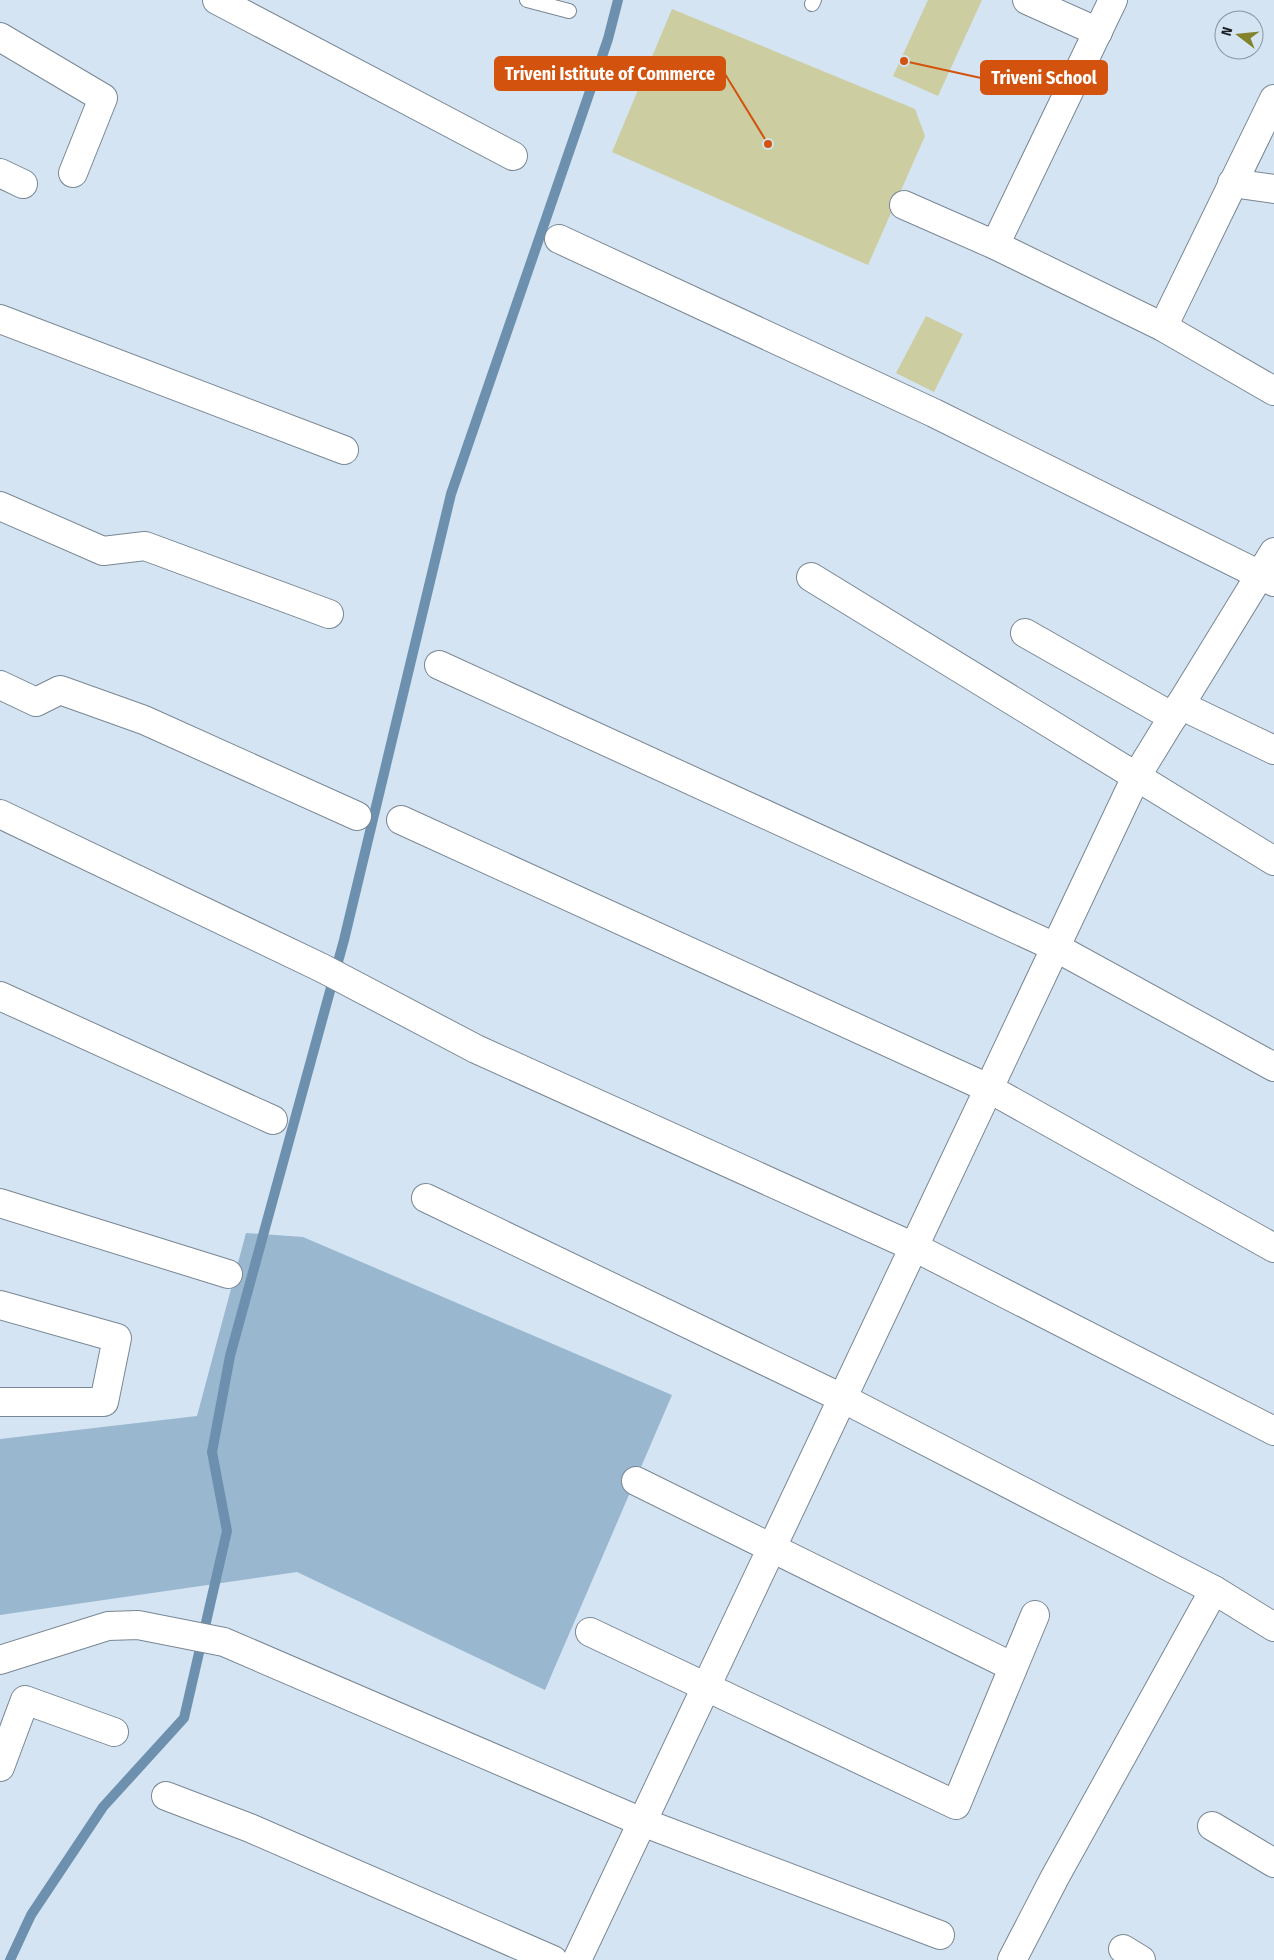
<svg xmlns="http://www.w3.org/2000/svg" width="1274" height="1960" font-family="'Fira Sans Condensed',sans-serif">
  <style>
    .green { fill: #9ab7d0 }
    .lines { fill: none; stroke-linecap: round; stroke-linejoin: round }
    .stream { stroke: #6d90ae; stroke-width: 10 }
    .building { fill: #cccea1 }
    .lane-casing { stroke: #798794; stroke-width: 16 }
    .street-casing { stroke: #798794; stroke-width: 30 }
    .lane { stroke: #fff; stroke-width: 14 }
    .street { stroke: #fff; stroke-width: 28 }
    .leader { fill: none; stroke: #d3530e; stroke-width: 2 }
    .callout-dot { fill: #d3530e; stroke: #d4e4f2; stroke-width: 2 }
    .callout { fill: #d3530e; stroke: #d3530e; stroke-width: 2 }
    .callout-label { font-size: 18px; text-anchor: middle; font-weight: bold; fill: #fff }
  </style>
  <rect width="100%" height="100%" fill="#d4e4f2"/>
  <polygon class="green" points="246,1233 303,1237 672,1395 545,1690 297,1572 0,1615 0,1439 197,1416"/>
  <g class="lines">
    <polyline class="stream" points="10,1960 31,1915 103,1807 184,1718 227,1531 212,1452 230,1356 344,940 451,494 608,39 618,0"/>
  </g>
  <g class="building">
    <polygon points="928,0 982,0 938,96 893,76"/>
    <polygon points="672,9 915,109 925,136 868,265 612,152"/>
    <polygon points="926,316 963,334 934,392 896,373"/>
  </g>
  <g class="lines">
    <g class="lane-casing">
      <g id="lane">
        <polyline points="527,0 569,11"/>
        <polyline points="812,4 814,0"/>
      </g>
    </g>
    <g class="street-casing">
      <g id="street">
        <polyline points="217,0 513,156"/>
        <polyline points="1027,0 1098,32"/>
        <polyline points="0,37 103,98 73,173"/>
        <polyline points="0,173 23,184"/>
        <polyline points="1232,183 1274,189"/>
        <polyline points="904,205 995,245 1163,327 1274,391"/>
        <polyline points="559,239 934,413 1274,582"/>
        <polyline points="995,245 1113,0"/>
        <polyline points="0,319 344,450"/>
        <polyline points="1163,327 1274,99"/>
        <polyline points="0,506 103,551 145,546 329,614"/>
        <polyline points="811,577 1274,861"/>
        <polyline points="1025,633 1173,717"/>
        <polyline points="439,665 1055,947 1274,1067"/>
        <polyline points="0,685 36,702 60,690 144,720 357,816"/>
        <polyline points="1180,705 1274,750"/>
        <polyline points="0,814 322,968 476,1049 914,1247 1274,1431"/>
        <polyline points="401,820 988,1088 1274,1248"/>
        <polyline points="0,996 273,1120"/>
        <polyline points="426,1198 842,1398 1214,1590 1055,1877 1012,1960"/>
        <polyline points="0,1203 228,1274"/>
        <polyline points="0,1305 117,1338 104,1402 0,1402"/>
        <polyline points="636,1481 1013,1667"/>
        <polyline points="1214,1590 1274,1627"/>
        <polyline points="590,1632 956,1805 1035,1615"/>
        <polyline points="0,1660 108,1626 138,1625 224,1642 642,1822 940,1935"/>
        <polyline points="0,1767 25,1700 114,1732"/>
        <polyline points="166,1796 250,1828 553,1960"/>
        <polyline points="1212,1826 1274,1863"/>
        <polyline points="1123,1949 1141,1960"/>
        <polyline points="577,1960 1136,777 1274,552"/>
      </g>
    </g>
    <use href="#lane" class="lane"/>
    <use href="#street" class="street"/>
  </g>
  <path class="leader" d="M768 144L725 74M904 61L981 78"/>
  <g class="callout-dot">
    <circle cx="768" cy="144" r="5"/>
    <circle cx="904" cy="61" r="5"/>
  </g>
  <g class="callout">
    <rect x="495" y="57" width="230" height="33" rx="5"/>
    <rect x="981" y="61" width="126" height="33" rx="5"/>
  </g>
  <g class="callout-label">
    <text x="610" y="80">Triveni Istitute of Commerce</text>
    <text x="1044" y="84">Triveni School</text>
  </g>
  <g transform="translate(1239 35) rotate(286)"><circle r="24" fill="#d4e4f2" stroke="#8a96a0"/>
  <path d="M0-4L9 19L0 12L-9 19Z" fill="#81822b"/>
  <text y="-8" font-size="14" font-weight="bold" text-anchor="middle" fill="#1a2025">N</text>
  </g>
</svg>
